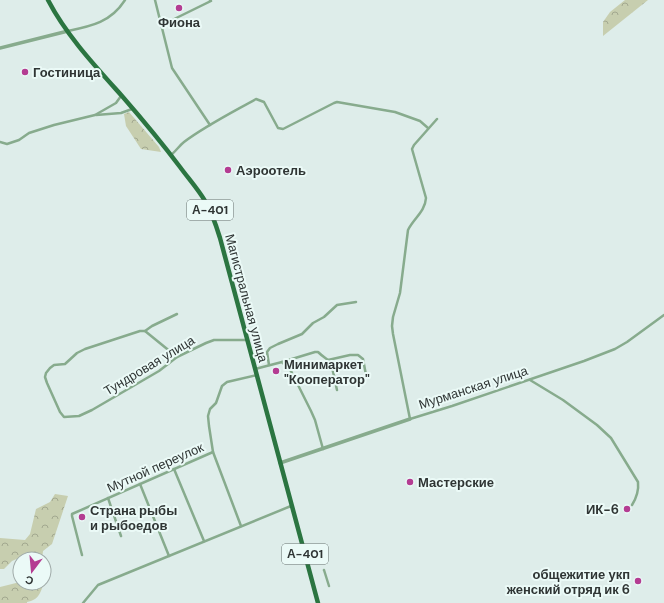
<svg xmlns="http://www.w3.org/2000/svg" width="664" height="603" font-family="'DM Sans',sans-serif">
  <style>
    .forest { fill: url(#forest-crowns) }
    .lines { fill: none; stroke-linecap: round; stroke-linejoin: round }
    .minor { stroke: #87ab8d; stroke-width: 2.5 }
    .tertiary { stroke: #87ab8d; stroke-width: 3.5 }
    .primary { stroke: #2b7541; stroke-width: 4.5 }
    .poi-dot { fill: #b43c92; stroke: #ebfaf7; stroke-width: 1.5 }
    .labels { text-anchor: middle; stroke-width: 4; stroke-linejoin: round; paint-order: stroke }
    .shield { fill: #ebfaf7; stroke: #67706e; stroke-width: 1 }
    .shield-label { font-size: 12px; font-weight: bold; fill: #2f3534 }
    .poi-label { font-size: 13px; font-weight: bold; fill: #2f3534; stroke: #ebfaf7; text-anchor: start }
    .street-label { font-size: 13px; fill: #2f3534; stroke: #ebfaf7 }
  </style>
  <defs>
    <pattern id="forest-crowns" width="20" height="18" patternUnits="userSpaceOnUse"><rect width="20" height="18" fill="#c7ceaf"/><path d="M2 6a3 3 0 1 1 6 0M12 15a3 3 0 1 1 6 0" fill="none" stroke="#a2a88f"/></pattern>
  </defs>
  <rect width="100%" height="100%" fill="#deedea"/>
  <g class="forest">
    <polygon points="625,0 648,0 603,36 603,22 610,12"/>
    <polygon points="129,112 159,147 161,152 141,149 126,126 124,114"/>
    <polygon points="55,494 68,496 52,544 43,551 42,559 22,559 21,557 12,561 4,569 0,569 0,538 25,540 30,534 36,509 50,502"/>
    <path d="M20,582V583H44C40,593 39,600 27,602V603H0V587Z"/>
  </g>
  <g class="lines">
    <g class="minor">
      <polyline points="155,0 172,68 210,125"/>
      <polyline points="162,25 211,1 210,0"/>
      <path d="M68,31C92,26 111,22 125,0"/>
      <polyline points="96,115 121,113 132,109"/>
      <path d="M437,119L414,145L412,149L426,198C425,212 414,218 408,230L400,293L393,317L392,326L393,334L410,419L452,406L584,361L615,349L627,342L664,315"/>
      <polyline points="0,142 7,144 19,140 29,133 54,125 95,115 116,103 121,96"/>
      <path d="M171,155C177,150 179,146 184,142C205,126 233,112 256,99L264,102L278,128L283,129L285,128L334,103L337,102L395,112L420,121L428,128"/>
      <polyline points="177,314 152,326 145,331 140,331 85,349 77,353 65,364 54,365 50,368 46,373 45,377 47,383 60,412 64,417 79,416 92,410 159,371 177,357 206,343 214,340 247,340"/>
      <polyline points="145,331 177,357"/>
      <polyline points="328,360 350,355 358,355 363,359 366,375"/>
      <path d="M282,362L315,352H318C321,355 324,357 328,360C333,364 335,383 337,390"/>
      <polyline points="269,365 267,352 270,348 278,344 302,334 313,323 324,317 337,305 356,302"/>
      <polyline points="255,369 282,362 291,371 311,411 315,420 323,449"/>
      <path d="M530,380L563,400L597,425L611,438L638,482C639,491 637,497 632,505"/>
      <polyline points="174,469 204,541"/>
      <polyline points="140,484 169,556"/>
      <polyline points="108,498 121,536"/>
      <polyline points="241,526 213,452 209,426 208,416 210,409 216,403 222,386 227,382 257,375"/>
      <polyline points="82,555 72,516 72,514 213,452"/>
      <polyline points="324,570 329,586"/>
      <polyline points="83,603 98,585 291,506"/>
    </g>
    <g class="tertiary">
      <polyline points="0,48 68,31"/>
      <polyline points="280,463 410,419"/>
    </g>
    <path class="primary" d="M48,0C66,35 96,67 122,96C142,119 162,143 180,167C188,178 198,189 205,201C212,212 216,225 220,238L318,603"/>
  </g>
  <g class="poi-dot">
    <circle cx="179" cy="8" r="4"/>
    <circle cx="25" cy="72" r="4"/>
    <circle cx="228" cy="170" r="4"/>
    <circle cx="276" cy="371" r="4"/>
    <circle cx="410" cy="482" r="4"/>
    <circle cx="627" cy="509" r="4"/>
    <circle cx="82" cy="517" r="4"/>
    <circle cx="638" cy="581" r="4"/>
  </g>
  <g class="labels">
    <g class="shield">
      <rect x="187" y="200" width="46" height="20" rx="3"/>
      <rect x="282" y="544" width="46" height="20" rx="3"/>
    </g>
    <g class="shield-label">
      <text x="210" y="214">А-401</text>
      <text x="305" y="558">А-401</text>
    </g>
    <g class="poi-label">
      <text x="179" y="27" text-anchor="middle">Фиона</text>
      <text x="33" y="77">Гостиница</text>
      <text x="236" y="175">Аэроотель</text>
      <text x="284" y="369">Минимаркет<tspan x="284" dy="15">"Кооператор"</tspan></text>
      <text x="418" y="487">Мастерские</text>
      <text x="619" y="514" text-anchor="end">ИК-6</text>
      <text x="90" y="515">Страна рыбы<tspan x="90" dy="15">и рыбоедов</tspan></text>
      <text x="630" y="579" text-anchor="end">общежитие укп<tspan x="630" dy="15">женский отряд ик 6</tspan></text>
    </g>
    <g class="street-label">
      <text transform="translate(247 298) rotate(75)" y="5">Магистральная улица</text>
      <text transform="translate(149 365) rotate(-31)" y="5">Тундровая улица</text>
      <text transform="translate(473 387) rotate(-18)" y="5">Мурманская улица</text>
      <text transform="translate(155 467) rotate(-24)" y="5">Мутной переулок</text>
    </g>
  </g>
  <g transform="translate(32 571) rotate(196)"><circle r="19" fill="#ebfaf7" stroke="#a0aba9"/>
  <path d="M0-3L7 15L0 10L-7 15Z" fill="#b43c92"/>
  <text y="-6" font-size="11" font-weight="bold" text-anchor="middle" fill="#2f3534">С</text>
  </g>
</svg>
